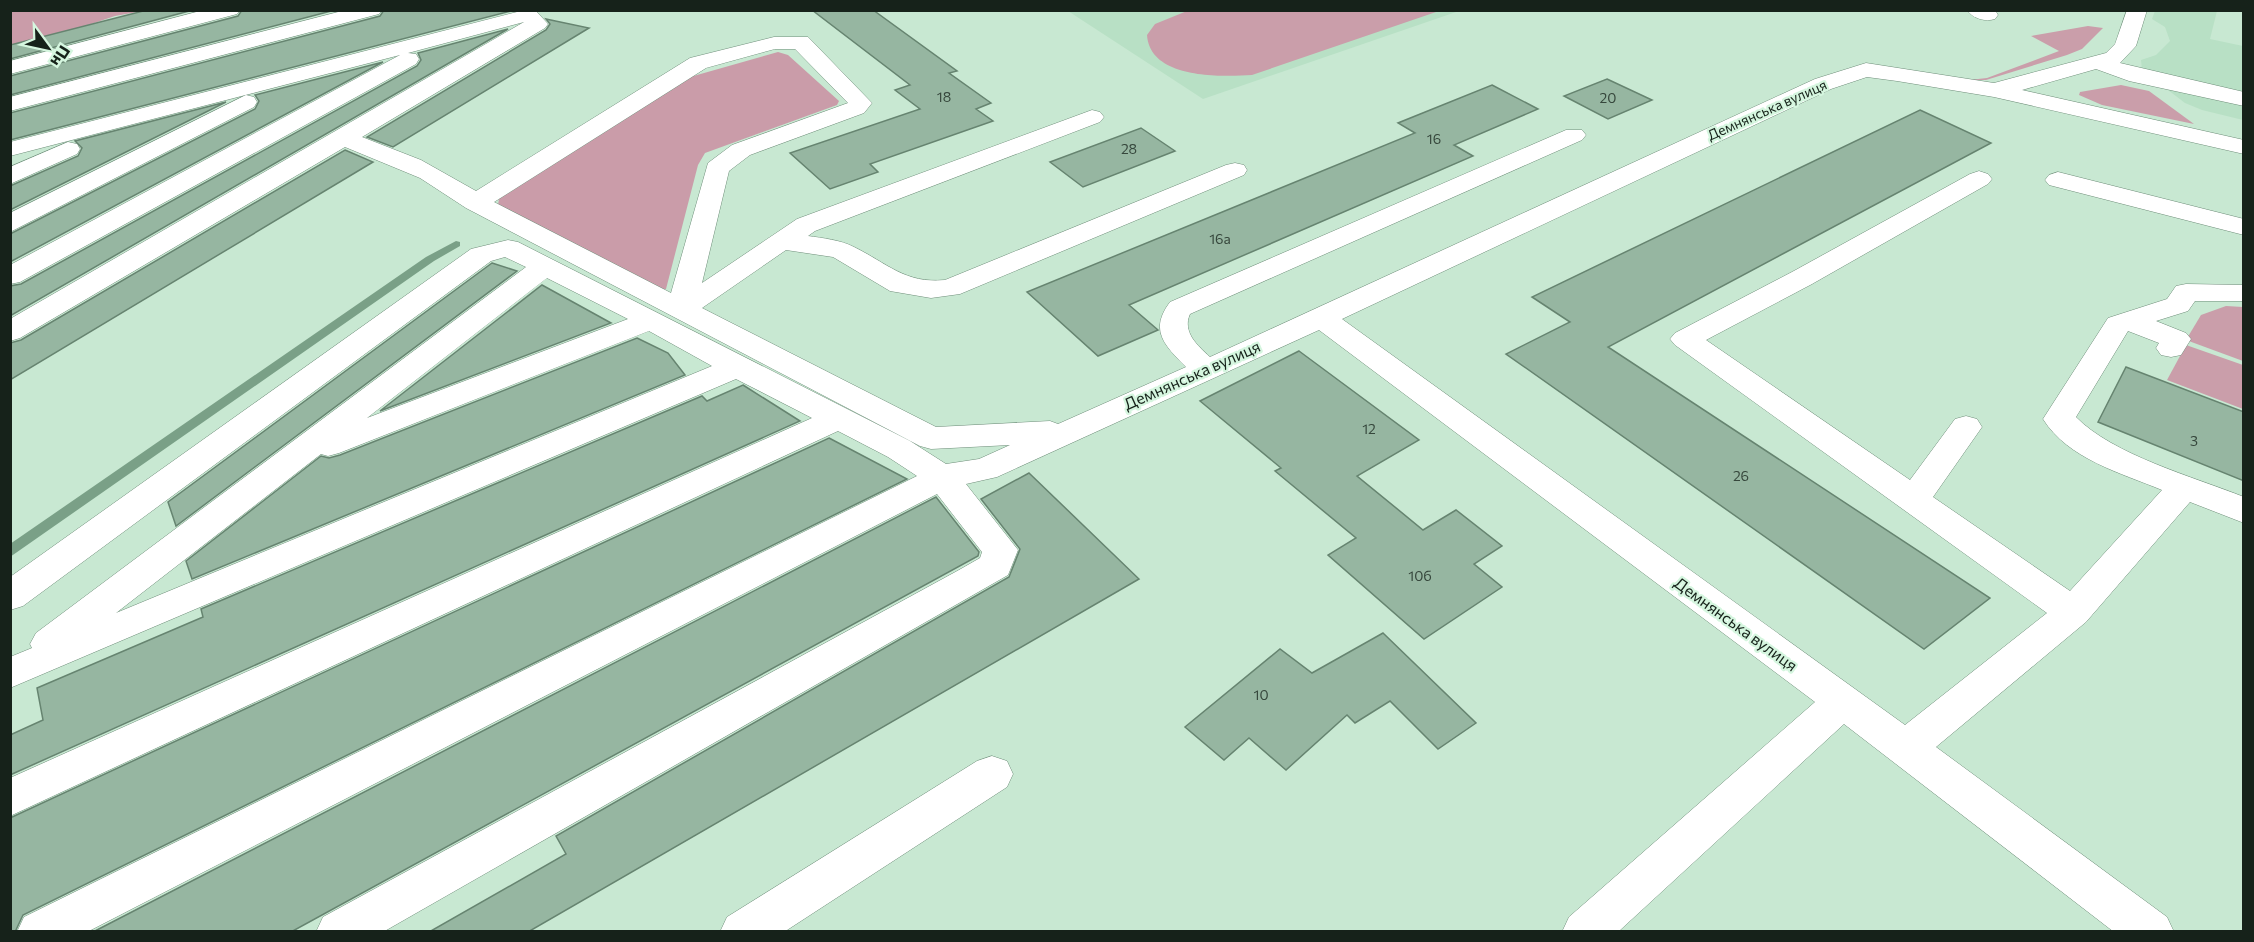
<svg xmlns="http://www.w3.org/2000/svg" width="2254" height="942" font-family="Commissioner,sans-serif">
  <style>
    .built { fill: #b8e0c5 }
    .green { fill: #ca9eaa }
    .forest { fill: #ca9ca9 }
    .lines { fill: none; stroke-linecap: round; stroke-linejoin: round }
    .stream { fill: #7aa087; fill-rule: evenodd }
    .building { fill: #96b6a1; stroke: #668470; stroke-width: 1.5 }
    .minor-casing { stroke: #6f8e7a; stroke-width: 1 }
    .minor { fill: #fff; fill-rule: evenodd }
    .labels { text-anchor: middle; stroke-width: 4.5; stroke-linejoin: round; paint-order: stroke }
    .number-label { font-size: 14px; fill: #36473c }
    .far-street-label { font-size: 14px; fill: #16221a; stroke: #d5f6df }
    .street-label { font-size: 16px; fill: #16221a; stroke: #d5f6df }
  </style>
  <rect width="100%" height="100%" fill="#c8e8d2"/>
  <g class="built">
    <polygon points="1068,11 1459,11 1203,99"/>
    <polygon points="2155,11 2217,11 2210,39 2243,46 2243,120 2202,110 2185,103 2142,70 2141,60 2156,55 2170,41 2165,27 2152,19"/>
  </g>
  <g class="green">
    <path d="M1187,11V10L1439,11L1252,75C1220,77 1150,79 1147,35L1155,24Z"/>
    <polygon points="2088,26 2103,28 2082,49 2067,55 1986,80 1969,80 1987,78 2059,51 2031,36"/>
    <polygon points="2121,85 2149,91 2194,124 2102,105 2079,95 2080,92"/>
    <polygon points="2226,306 2243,307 2243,361 2186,340 2201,315"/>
    <polygon points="2186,345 2243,365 2243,409 2167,380"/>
  </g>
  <g class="forest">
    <polygon points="10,11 143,11 115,16 11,51"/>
    <polygon points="778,52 788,55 839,101 837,105 705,153 698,165 666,289 660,289 498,205 499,199 513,187 690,77"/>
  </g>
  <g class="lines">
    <polygon class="stream" points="456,241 460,242 460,246 434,261 10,557 10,544 426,257"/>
  </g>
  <g class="building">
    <polygon points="147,10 193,10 10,59 10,45"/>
    <polygon points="242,10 335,10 10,95 10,76 238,16"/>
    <polygon points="384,10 511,11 10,140 10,113 380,16"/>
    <polygon points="812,10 873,10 957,71 949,73 991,103 976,109 993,121 870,164 878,172 830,189 790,153 920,109 895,90 910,85"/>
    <polygon points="546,19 589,28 393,147 367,137 546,30 550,24"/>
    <polygon points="508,29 10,316 10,286 21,284 417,66 421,60 418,53"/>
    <polygon points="383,62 10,262 10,234 255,109 259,101 255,95"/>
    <polygon points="1607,79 1652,100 1608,119 1564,96"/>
    <polygon points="1492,85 1538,109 1454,145 1473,156 1129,305 1158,330 1098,356 1027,292 1415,133 1398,123"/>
    <polygon points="226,102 10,210 10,186 78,156 82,148 75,141"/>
    <polygon points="1920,110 1991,143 1608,347 1990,598 1924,649 1506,354 1570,322 1532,297"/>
    <polygon points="1141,128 1175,151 1083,187 1050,162"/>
    <polygon points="345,150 373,162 10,380 10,343 21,340"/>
    <polygon points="492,263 517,271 176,526 168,502"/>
    <polygon points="542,285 611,323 380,411"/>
    <polygon points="637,338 668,353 685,375 192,579 186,561 321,456 329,458 340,455"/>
    <polygon points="1299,351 1419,440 1357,476 1423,530 1456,510 1502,546 1474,564 1502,587 1424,639 1328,555 1356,538 1275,471 1281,468 1200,401"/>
    <polygon points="2126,367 2244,412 2244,481 2098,422"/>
    <polygon points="743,385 800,421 10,775 10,735 43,720 37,688 203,617 201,609 702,396 707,401"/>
    <polygon points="829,438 907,479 23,915 15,932 10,932 10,818"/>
    <polygon points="1029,473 1139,579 528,932 429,932 566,854 556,836 1009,577 1020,549 981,499"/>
    <polygon points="936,497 979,552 978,556 291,932 93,932"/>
    <polygon points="1383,633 1476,723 1438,749 1390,701 1355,723 1347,715 1286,770 1249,738 1224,760 1185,727 1280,649 1312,673"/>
  </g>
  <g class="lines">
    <g class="minor-casing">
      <g id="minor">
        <polygon points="204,10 240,10 237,14 10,74 10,61"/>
        <polygon points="346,10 382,10 379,14 10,111 10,97"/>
        <path d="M1967,10H1995L1998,15L1995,19C1986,22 1973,19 1967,10Z"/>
        <path d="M2127,10H2147L2136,46L2120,63L2244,92V106L2129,81L2096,69L2022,90L2244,140V154L1994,97L1897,81L1867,77L1831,89L1342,319L1905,725L2047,613L1675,345L1670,339L1675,333L1792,272L1970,174L1979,171L1988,174L1992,179L1988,184L1812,284L1706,340L1910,480L1955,419L1966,416L1977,419L1982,427L1933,497L2070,591L2162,490C2121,473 2068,459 2043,419L2108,318L2167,299L2176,286L2186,284L2244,285V301H2195L2188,311L2156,321L2186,333L2191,339L2181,355L2171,357L2161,355L2156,348L2159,343L2128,331L2076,417C2113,455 2194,477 2244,497V523L2190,502L2086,622L1936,747L2167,917L2174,932H2114L1844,724L1618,932H1562L1569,917L1815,702L1319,330L997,477L966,484L1018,550L1008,575L383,932H316L323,917L959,570L980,558L982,552L937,494L87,932H17L24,917L917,476L888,457L838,431L10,816V778L812,418L736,379L10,688V657L32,648L30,644L36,633L526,267L505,257L491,261L23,606L10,610V577L471,249L508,240L518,242L910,441L946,464L979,459L1010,445L931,449L920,446L466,208L420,178L345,147L20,338L10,341V319L524,22L408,53L416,54L419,59L416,64L20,282L10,284V265L400,55L10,156V142L521,11L535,10L548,24L545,28L362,137L421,160L476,191L690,58L774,37H808L872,103L864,113L750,155L729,171L702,283L797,219L1092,110L1100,112L1104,117L1100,122L815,231L808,236C822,238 841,240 854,247C887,263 905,284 945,280L1226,165L1235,163L1244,165L1247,170L1244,175L960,294L931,298L890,291L833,257L786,250L702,308L936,427L1050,421L1058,424L1186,367C1164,345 1149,330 1170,302L1566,130H1582L1586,135L1582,140L1190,314C1182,332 1197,345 1210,357L1815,79L1866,63L1994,83L2106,53L2115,44ZM775,49H795L848,103L732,145L708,163L671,293L494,202L706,68ZM547,278L628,319L367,418ZM649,331L712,366L116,613L321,454L328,456L339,453Z"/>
        <polygon points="246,95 254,97 257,102 254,107 10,232 10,213"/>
        <polygon points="68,142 77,144 80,149 77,154 10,184 10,167"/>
        <polygon points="2058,172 2244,219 2244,235 2049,185 2045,180 2049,175"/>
        <polygon points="992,756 1007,761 1013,774 1007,787 784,932 720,932 727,917 977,761"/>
      </g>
    </g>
    <use href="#minor" class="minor"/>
  </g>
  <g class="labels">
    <g class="number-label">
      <text x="944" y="102">18</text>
      <text x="1608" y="103">20</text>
      <text x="1434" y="144">16</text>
      <text x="1129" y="154">28</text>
      <text x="1220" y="244">16а</text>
      <text x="1369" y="434">12</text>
      <text x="2194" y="446">3</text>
      <text x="1741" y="481">26</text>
      <text x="1420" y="581">10б</text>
      <text x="1261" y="700">10</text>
    </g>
    <g class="far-street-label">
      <text transform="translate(1767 110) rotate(-24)" y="5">Демнянська вулиця</text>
    </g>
    <g class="street-label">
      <text transform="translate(1192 375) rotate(-24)" y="6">Демнянська вулиця</text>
      <text transform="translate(1736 624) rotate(36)" y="6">Демнянська вулиця</text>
    </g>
  </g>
  <rect width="2254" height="942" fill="none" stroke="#16221a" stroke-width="24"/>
  <g transform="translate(48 48) rotate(123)" stroke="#d5f6df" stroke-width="4.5" paint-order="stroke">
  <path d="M0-4.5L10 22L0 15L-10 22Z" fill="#16221a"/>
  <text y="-9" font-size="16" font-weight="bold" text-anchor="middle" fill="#16221a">Пн</text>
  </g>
</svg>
